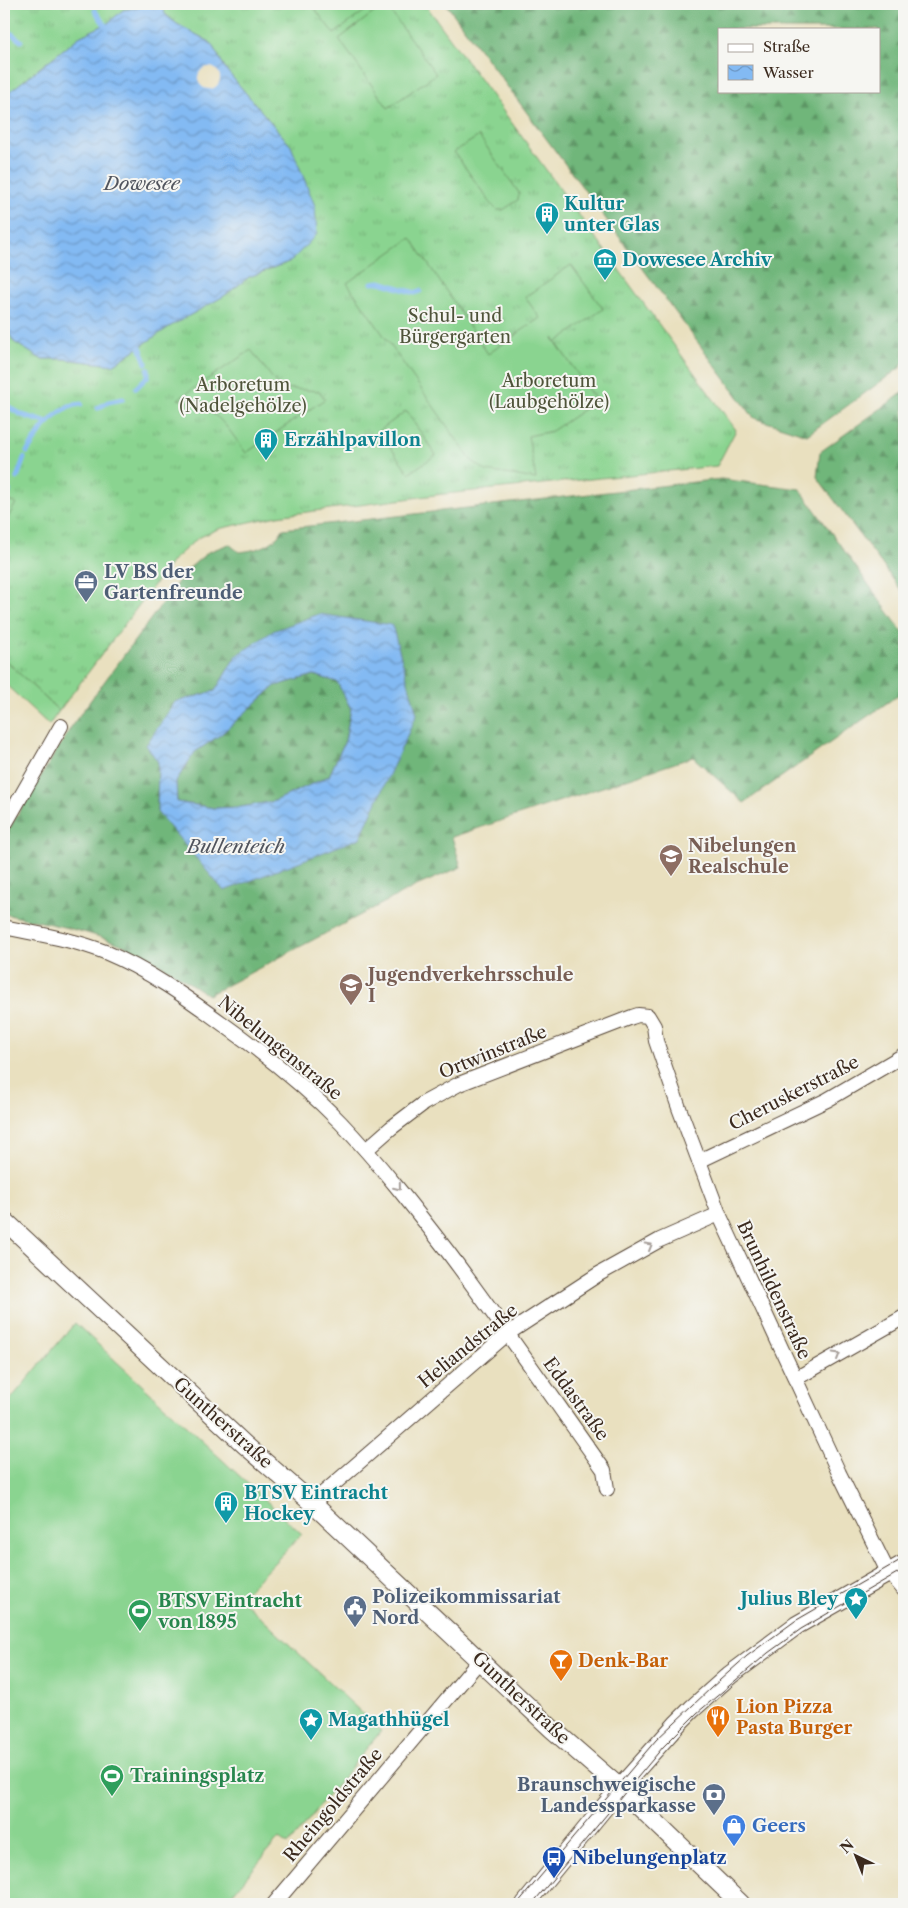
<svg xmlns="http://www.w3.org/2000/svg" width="908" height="1908" font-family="'Libre Caslon Text',serif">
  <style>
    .grass { fill: url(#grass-tufts); stroke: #627f57 }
    .forest { fill: url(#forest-firs); stroke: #55704c; fill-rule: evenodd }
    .garden { fill: #8ad490; stroke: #627f57 }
    .water { fill: url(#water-waves); stroke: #5f7288; fill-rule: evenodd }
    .pier { fill: #e9e0bf }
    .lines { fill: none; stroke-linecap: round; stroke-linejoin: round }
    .stream { stroke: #83baf3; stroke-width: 5 }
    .minor-casing { stroke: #554536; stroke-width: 16 }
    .tertiary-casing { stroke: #554536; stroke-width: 20 }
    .minor { stroke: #fff; stroke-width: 14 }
    .tertiary { stroke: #fff; stroke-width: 18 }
    .tram { stroke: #3b2a1e; stroke-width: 1 }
    .oneway { stroke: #a79f9a }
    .labels { text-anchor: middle; stroke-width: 4; stroke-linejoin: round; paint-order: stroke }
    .culture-label { font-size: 18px; font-weight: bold; fill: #0d838f; stroke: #f6f6f2; text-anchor: start }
    .park-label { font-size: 18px; fill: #4f543a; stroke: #f6f6f2 }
    .service-label { font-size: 18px; font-weight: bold; fill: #4e5e75; stroke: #f6f6f2; text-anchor: start }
    .education-label { font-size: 18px; font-weight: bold; fill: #785e54; stroke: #f6f6f2; text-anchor: start }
    .street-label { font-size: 18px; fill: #3b2a1e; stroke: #f6f6f2 }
    .leisure-label { font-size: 18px; font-weight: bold; fill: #27864d; stroke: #f6f6f2; text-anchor: start }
    .food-label { font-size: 18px; font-weight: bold; fill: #c56008; stroke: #f6f6f2; text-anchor: start }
    .shop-label { font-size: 18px; font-weight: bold; fill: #366cbe; stroke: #f6f6f2; text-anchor: start }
    .transit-label { font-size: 18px; font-weight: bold; fill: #164399; stroke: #f6f6f2; text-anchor: start }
    .water-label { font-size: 19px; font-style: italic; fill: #51555e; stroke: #f6f6f2 }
  </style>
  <defs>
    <pattern id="grass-tufts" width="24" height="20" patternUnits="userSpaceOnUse" patternTransform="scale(1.25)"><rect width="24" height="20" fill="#8ad490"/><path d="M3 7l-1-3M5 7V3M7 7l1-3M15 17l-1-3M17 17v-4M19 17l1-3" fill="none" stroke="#78b67c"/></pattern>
    <pattern id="forest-firs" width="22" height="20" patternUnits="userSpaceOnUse" patternTransform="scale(1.25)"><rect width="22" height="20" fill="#6fb67a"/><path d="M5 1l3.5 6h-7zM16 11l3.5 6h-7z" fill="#5c9463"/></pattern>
    <pattern id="water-waves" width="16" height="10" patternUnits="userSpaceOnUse" patternTransform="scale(1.25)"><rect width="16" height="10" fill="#83baf3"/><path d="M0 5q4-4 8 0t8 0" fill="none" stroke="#6c97c4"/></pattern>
  </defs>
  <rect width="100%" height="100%" fill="#f6f6f2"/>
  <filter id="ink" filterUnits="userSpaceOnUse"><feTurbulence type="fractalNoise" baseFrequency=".02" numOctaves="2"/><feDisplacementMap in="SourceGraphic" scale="10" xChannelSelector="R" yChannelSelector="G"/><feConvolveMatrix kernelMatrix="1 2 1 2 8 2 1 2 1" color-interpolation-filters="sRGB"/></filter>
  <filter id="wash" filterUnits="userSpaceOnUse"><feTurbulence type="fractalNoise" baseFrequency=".0096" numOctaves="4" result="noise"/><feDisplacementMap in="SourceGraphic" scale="20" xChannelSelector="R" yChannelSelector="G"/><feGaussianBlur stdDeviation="1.12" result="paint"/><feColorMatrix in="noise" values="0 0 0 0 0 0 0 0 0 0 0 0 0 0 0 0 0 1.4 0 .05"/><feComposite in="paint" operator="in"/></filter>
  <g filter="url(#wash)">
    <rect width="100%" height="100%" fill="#e9e0bf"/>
    <g class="grass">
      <polygon points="4,4 151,4 147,6 123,10 108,23 79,37 8,93 4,98"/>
      <polygon points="162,4 425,4 736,430 717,466 435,495 277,516 218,529 198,538 173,560 59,711 4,659 4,324 14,342 41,359 64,359 113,365 169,327 224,296 249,277 291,261 291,146 227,71 210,42 177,24 165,14"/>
    </g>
    <g class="forest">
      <path d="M446,4H904V361L901,367L807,435L754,418ZM719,29H879V91H719Z"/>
      <polygon points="904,392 904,594 817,477 820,452"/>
      <path d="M721,479L800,489L904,634V691L744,803L693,757L452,837L461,867L414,887L208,995C178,976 148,954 115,942C79,929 41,922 4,914V837L73,724L186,571L208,552L229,544L239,552C257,550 274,546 283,529ZM392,626L360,838L157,812L158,761L175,702L215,691L236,656Z"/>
      <polygon points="314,675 337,682 351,709 345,741 329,776 275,801 241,807 214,808 177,802 176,781 195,752 220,735 275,686"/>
    </g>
    <g class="garden">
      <polygon points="313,4 374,4 334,34 312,5"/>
      <polygon points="385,4 436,74 388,108 339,39"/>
      <polygon points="479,136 519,193 518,200 503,210 497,210 492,205 454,152"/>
      <polygon points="411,238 488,354 540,318 525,297 571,265 603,309 557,342 553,338 596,401 552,431 528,436 536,479 486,471 471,460 347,283"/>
      <path d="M251,350L280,388L319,391L325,399L246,453C223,422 218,409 178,399Z"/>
      <polygon points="406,411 436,455 409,473 379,431"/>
      <polygon points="4,500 16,503 4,525"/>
      <polygon points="4,659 59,711 49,725 4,683"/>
      <polygon points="75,1323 302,1534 240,1598 381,1731 288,1845 279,1838 224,1904 4,1904 4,1407"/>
    </g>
    <g class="water">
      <polygon points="151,4 162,4 165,14 177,24 210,42 227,71 291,146 315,206 317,234 291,261 249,277 224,296 169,327 113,365 64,359 41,359 14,342 4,324 4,98 8,93 79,37 108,23 123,10 147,6"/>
      <path d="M319,614L392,625L417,714L360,838L224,891L157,812L158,762L146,745L175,702L215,691L236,656L273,631ZM314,675L337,682L351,709L345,741L329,776L275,801L241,807L214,808L177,802L176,781L195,752L220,735L275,686Z"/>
    </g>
    <circle class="pier" cx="209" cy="78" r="11"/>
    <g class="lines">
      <g class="stream">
        <polyline points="95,11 108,29"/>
        <polyline points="4,28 21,41"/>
        <polyline points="372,283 380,282 415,293 420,291"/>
        <polyline points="4,330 6,328"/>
        <polyline points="140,347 146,363"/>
        <polyline points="136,388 148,376 148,369"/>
        <polyline points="4,404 22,415 48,423"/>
        <polyline points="98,408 108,402 123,399"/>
        <polyline points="59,413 69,406 81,404"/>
        <polyline points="27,452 43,428 56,415"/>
        <polyline points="17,478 24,458"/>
        <polyline points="7,496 9,491"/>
      </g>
    </g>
  </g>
  <g filter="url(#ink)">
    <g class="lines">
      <g class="minor-casing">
        <g id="minor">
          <polyline points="4,826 61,726"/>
          <path d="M4,927C37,934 73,939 105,952C148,970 186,997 223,1024C265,1054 305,1086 341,1123C380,1164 414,1208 448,1252C502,1324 552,1397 604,1470L607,1489"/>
          <polyline points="366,1150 391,1128 424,1103 459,1084 632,1017 638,1015 648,1016 654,1026 656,1041 679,1108 719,1214 839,1473 886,1568 904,1590"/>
          <polyline points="699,1161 827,1100 904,1055"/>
          <polyline points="795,1379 904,1317"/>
          <polyline points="312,1503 507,1334 599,1274 660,1240 719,1214"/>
          <polyline points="274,1904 480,1660"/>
        </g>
      </g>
      <g class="tertiary-casing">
        <g id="tertiary">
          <polyline points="4,1220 245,1445 312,1503 552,1729 620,1788 741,1904"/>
          <polyline points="525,1904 620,1788 678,1723 692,1709 730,1675 797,1625 904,1564"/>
        </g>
      </g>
      <use href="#minor" class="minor"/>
      <use href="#tertiary" class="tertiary"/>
      <g class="tram">
        <polyline points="517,1904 656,1740 711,1688 747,1656 795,1621 904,1558"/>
        <polyline points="532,1904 663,1747 697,1713 768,1653 801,1629 904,1569"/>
      </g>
    </g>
    <defs><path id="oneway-chevron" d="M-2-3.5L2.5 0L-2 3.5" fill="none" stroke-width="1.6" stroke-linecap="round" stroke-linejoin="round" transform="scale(1.25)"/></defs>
    <g class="oneway">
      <use href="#oneway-chevron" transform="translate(398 1187) rotate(51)"/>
      <use href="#oneway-chevron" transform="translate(649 1246) rotate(-30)"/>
      <use href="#oneway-chevron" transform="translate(837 1355) rotate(-30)"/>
    </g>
  </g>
  <defs>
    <g id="building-pin" transform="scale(1.25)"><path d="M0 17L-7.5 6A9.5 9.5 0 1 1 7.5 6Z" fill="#0f9aa8" stroke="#f6f6f2"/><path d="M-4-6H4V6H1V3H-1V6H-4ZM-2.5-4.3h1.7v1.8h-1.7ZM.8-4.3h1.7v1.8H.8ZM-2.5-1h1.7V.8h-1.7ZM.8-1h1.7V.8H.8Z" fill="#fff"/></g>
    <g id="museum-pin" transform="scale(1.25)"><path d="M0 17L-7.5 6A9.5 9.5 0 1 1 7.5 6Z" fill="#0f9aa8" stroke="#f6f6f2"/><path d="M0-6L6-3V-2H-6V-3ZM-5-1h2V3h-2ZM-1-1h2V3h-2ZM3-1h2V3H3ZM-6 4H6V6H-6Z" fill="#fff"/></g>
    <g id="office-pin" transform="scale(1.25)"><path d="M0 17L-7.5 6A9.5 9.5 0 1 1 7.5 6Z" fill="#5c6f8a" stroke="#f6f6f2"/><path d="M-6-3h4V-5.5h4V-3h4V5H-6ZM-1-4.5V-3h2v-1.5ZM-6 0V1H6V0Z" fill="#fff"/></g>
    <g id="school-pin" transform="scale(1.25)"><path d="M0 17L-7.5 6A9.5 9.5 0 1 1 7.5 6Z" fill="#8d6e63" stroke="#f6f6f2"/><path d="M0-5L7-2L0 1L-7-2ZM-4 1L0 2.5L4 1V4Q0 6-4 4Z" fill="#fff"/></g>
    <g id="sight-pin" transform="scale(1.25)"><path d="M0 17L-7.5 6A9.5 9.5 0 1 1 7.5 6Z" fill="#0f9aa8" stroke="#f6f6f2"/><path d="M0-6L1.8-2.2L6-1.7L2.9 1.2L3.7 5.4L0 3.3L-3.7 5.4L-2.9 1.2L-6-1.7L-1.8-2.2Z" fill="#fff"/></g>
    <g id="civic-pin" transform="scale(1.25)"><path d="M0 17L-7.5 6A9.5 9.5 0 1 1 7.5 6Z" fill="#5c6f8a" stroke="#f6f6f2"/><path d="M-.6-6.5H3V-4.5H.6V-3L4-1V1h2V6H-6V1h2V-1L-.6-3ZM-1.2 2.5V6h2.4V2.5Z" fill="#fff"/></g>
    <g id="stadium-pin" transform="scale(1.25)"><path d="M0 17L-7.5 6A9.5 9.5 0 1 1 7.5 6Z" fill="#2e9e5b" stroke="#f6f6f2"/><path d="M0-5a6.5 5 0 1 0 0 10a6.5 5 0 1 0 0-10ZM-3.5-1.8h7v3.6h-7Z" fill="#fff"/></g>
    <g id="bar-pin" transform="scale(1.25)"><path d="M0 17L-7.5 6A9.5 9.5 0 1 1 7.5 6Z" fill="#e8710a" stroke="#f6f6f2"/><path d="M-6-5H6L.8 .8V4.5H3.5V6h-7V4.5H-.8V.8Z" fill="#fff"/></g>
    <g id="restaurant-pin" transform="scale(1.25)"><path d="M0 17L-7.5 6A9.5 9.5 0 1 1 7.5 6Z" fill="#e8710a" stroke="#f6f6f2"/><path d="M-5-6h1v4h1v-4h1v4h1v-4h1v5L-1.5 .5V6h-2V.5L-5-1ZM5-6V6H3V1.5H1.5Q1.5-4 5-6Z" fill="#fff"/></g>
    <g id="bank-pin" transform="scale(1.25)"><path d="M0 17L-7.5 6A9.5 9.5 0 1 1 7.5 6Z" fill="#5c6f8a" stroke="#f6f6f2"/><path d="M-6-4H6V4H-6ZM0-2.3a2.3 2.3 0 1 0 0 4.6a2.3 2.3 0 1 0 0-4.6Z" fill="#fff"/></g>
    <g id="shop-pin" transform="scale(1.25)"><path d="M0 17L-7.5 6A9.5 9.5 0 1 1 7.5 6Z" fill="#3f7fe0" stroke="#f6f6f2"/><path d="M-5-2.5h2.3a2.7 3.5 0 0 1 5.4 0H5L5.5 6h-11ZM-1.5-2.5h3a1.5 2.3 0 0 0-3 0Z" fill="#fff"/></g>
    <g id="bus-pin" transform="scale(1.25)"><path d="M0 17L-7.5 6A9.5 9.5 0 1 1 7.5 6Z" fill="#1a4fb4" stroke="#f6f6f2"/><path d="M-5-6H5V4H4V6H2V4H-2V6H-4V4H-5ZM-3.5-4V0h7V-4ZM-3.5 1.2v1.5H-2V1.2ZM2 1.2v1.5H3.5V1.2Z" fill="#fff"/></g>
  </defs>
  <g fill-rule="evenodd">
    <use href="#building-pin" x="547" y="214"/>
    <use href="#museum-pin" x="605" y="260"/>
    <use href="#building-pin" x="266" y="440"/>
    <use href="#office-pin" x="86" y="582"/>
    <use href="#school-pin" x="671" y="856"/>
    <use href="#school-pin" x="351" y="985"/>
    <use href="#building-pin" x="226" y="1503"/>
    <use href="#sight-pin" x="856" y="1599"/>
    <use href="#civic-pin" x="355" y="1607"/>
    <use href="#stadium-pin" x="140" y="1611"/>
    <use href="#bar-pin" x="561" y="1661"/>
    <use href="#restaurant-pin" x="718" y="1717"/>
    <use href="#sight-pin" x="311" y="1720"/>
    <use href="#stadium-pin" x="112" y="1776"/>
    <use href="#bank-pin" x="714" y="1795"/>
    <use href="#shop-pin" x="734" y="1826"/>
    <use href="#bus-pin" x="554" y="1858"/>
  </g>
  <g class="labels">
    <g class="culture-label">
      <text x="564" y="210">Kultur<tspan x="564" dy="21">unter Glas</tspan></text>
      <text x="622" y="266">Dowesee Archiv</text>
      <text x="284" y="446">Erzählpavillon</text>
      <text x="244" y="1499">BTSV Eintracht<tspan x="244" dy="21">Hockey</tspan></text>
      <text x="838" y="1605" text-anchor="end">Julius Bley</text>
      <text x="328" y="1726">Magathhügel</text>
    </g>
    <g class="park-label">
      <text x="455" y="322">Schul- und<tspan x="455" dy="21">Bürgergarten</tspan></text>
      <text x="549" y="387">Arboretum<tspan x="549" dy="21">(Laubgehölze)</tspan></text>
      <text x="243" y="391">Arboretum<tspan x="243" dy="21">(Nadelgehölze)</tspan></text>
    </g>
    <g class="service-label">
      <text x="104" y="578">LV BS der<tspan x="104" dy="21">Gartenfreunde</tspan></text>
      <text x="372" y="1603">Polizeikommissariat<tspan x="372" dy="21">Nord</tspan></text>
      <text x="696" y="1791" text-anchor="end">Braunschweigische<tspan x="696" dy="21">Landessparkasse</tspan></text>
    </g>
    <g class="education-label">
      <text x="688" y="852">Nibelungen<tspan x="688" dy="21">Realschule</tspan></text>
      <text x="368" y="981">Jugendverkehrsschule<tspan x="368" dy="21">I</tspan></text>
    </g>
    <g class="street-label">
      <text transform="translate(280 1048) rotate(39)" y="6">Nibelungenstraße</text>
      <text transform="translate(493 1052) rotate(-22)" y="6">Ortwinstraße</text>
      <text transform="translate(794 1093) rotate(-27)" y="6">Cheruskerstraße</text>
      <text transform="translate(774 1290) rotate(65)" y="6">Brunhildenstraße</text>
      <text transform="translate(468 1346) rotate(-39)" y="6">Heliandstraße</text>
      <text transform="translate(576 1399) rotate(54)" y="6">Eddastraße</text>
      <text transform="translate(223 1423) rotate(42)" y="6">Guntherstraße</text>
      <text transform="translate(521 1698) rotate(43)" y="6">Guntherstraße</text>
      <text transform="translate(333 1805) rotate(-50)" y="6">Rheingoldstraße</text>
    </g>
    <g class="leisure-label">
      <text x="158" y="1607">BTSV Eintracht<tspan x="158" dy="21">von 1895</tspan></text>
      <text x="130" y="1782">Trainingsplatz</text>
    </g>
    <g class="food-label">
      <text x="578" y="1667">Denk-Bar</text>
      <text x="736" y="1713">Lion Pizza<tspan x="736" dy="21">Pasta Burger</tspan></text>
    </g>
    <g class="shop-label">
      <text x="752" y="1832">Geers</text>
    </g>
    <g class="transit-label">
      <text x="572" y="1864">Nibelungenplatz</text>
    </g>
    <g class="water-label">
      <text x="142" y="190">Dowesee</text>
      <text x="236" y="853">Bullenteich</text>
    </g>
  </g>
  <rect width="908" height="1908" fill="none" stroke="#f6f6f2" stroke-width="20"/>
  <rect x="718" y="28" width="162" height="65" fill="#f6f6f2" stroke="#aba49d"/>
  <rect x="728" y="44" width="25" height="8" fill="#ffffff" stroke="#aba49d"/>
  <text x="763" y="52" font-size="15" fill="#3b2a1e">Straße</text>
  <rect x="728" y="65" width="25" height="15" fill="url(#water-waves)" stroke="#aba49d"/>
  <text x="763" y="78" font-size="15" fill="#3b2a1e">Wasser</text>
  <g transform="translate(856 1856) rotate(317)" stroke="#f6f6f2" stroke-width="4" paint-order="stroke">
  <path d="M0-4L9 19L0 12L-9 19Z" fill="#3b2a1e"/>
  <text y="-8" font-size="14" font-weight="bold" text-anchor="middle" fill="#3b2a1e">N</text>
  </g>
</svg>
